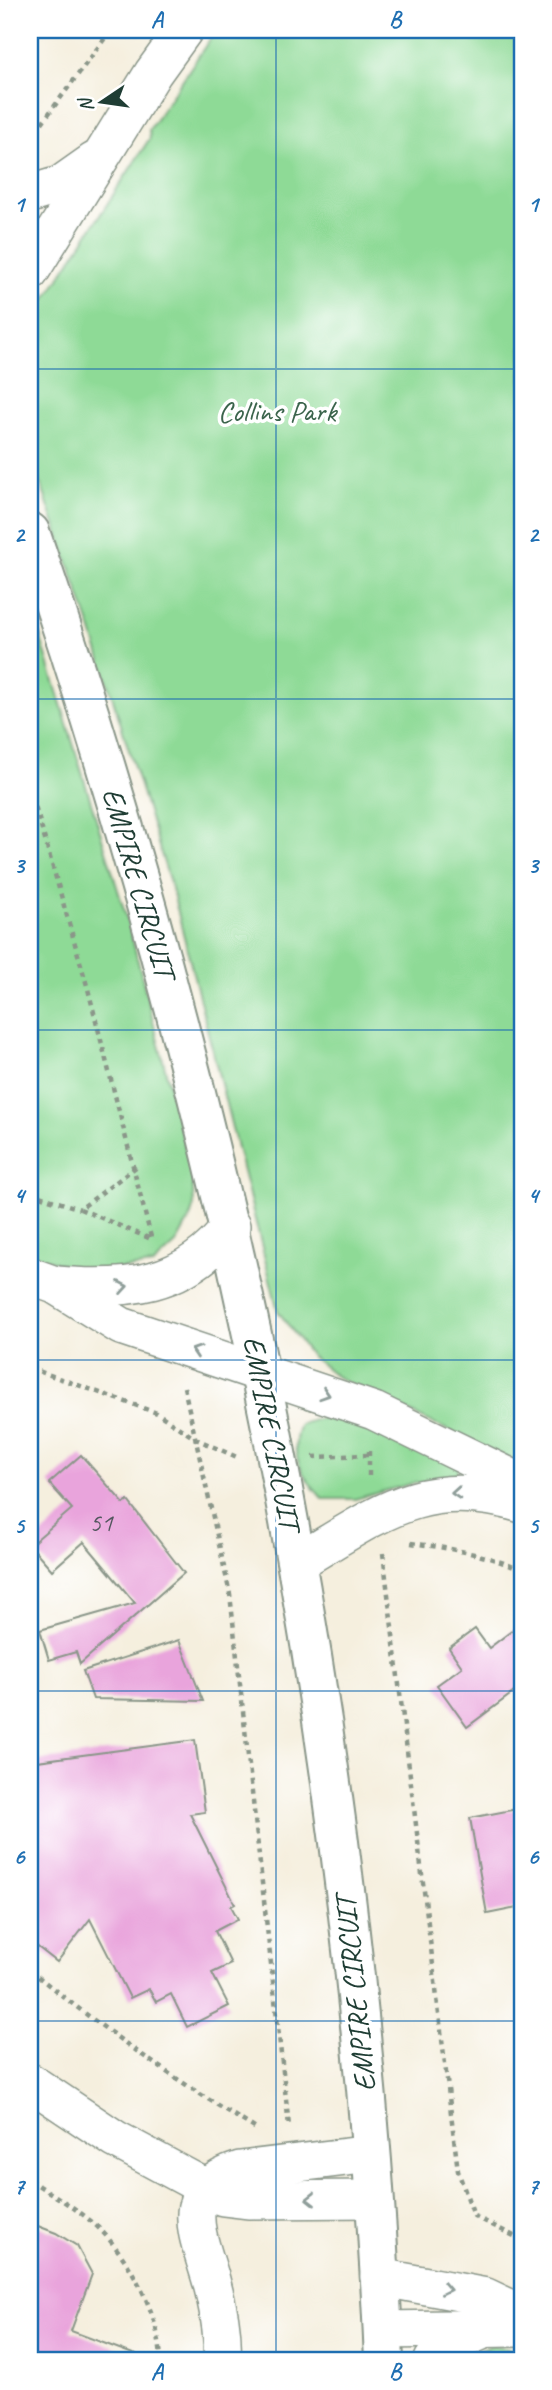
<svg xmlns="http://www.w3.org/2000/svg" width="552" height="2390" font-family="Caveat,sans-serif">
  <style>
    .green { fill: #8eda96; stroke: #568c65; stroke-width: 2 }
    .building { fill: #e9a4dc }
    .lines { fill: none; stroke-linecap: round; stroke-linejoin: round }
    .minor-casing { stroke: #8a9689; stroke-width: 40 }
    .tertiary-casing { stroke: #8a9689; stroke-width: 42 }
    .path { stroke: #8a9689; stroke-width: 4.5; stroke-dasharray: 5 5; stroke-linecap: butt }
    .minor { stroke: #fff; stroke-width: 37 }
    .tertiary { stroke: #fff; stroke-width: 38 }
    .oneway { stroke: #8f9e9a }
    .grid { fill: none; stroke: #1f6fb2; stroke-width: 2; stroke-opacity: 0.55 }
    .labels { text-anchor: middle; stroke-width: 7; stroke-linejoin: round; paint-order: stroke }
    .number-label { font-size: 26px; fill: #52575e }
    .park-label { font-size: 30px; fill: #3b644c; stroke: #fff }
    .street-label { font-size: 30px; fill: #1f3d34; stroke: #fff }
    .neatline { fill: none; stroke: #1f6fb2; stroke-width: 2.5 }
    .grid-label { font-size: 23px; text-anchor: middle; font-weight: bold; fill: #1f6fb2 }
  </style>
  <rect width="100%" height="100%" fill="#fff"/>
  <filter id="ink" filterUnits="userSpaceOnUse"><feTurbulence type="fractalNoise" baseFrequency=".0143" numOctaves="2"/><feDisplacementMap in="SourceGraphic" scale="14" xChannelSelector="R" yChannelSelector="G"/><feConvolveMatrix kernelMatrix="1 2 1 2 8 2 1 2 1" color-interpolation-filters="sRGB"/></filter>
  <filter id="wash" filterUnits="userSpaceOnUse"><feTurbulence type="fractalNoise" baseFrequency=".00686" numOctaves="4" result="noise"/><feDisplacementMap in="SourceGraphic" scale="28" xChannelSelector="R" yChannelSelector="G"/><feGaussianBlur stdDeviation="1.57" result="paint"/><feColorMatrix in="noise" values="0 0 0 0 0 0 0 0 0 0 0 0 0 0 0 0 0 1.4 0 .05"/><feComposite in="paint" operator="in"/></filter>
  <g filter="url(#wash)">
    <rect width="100%" height="100%" fill="#f5efde"/>
    <g class="green">
      <polygon points="216,30 522,30 522,1466 337,1377 311,1356 278,1311 172,889 91,628 30,453 30,323 150,138 149,130"/>
      <polygon points="30,603 129,926 192,1175 194,1205 190,1218 176,1244 153,1265 85,1273 30,1253"/>
      <path d="M321,1418L358,1422L459,1465L456,1480L414,1483L355,1499H323C302,1477 288,1454 300,1424Z"/>
      <polygon points="492,2345 522,2350 522,2360 454,2360"/>
    </g>
    <g id="blocks">
      <g class="building">
        <polygon points="81,1455 124,1504 128,1501 184,1573 80,1664 76,1652 49,1660 40,1630 135,1603 84,1542 52,1570 30,1545 72,1509 49,1483"/>
        <polygon points="522,1623 522,1686 467,1727 437,1685 462,1667 449,1648 475,1629 489,1648"/>
        <polygon points="179,1640 203,1701 93,1699 83,1671"/>
        <polygon points="195,1740 205,1812 190,1814 235,1904 231,1906 238,1919 215,1931 231,1964 212,1973 229,2006 187,2027 171,1994 156,2002 149,1989 130,1998 90,1919 57,1962 30,1941 30,1762"/>
        <polygon points="522,1808 522,1907 487,1914 470,1818"/>
        <polygon points="30,2223 56,2233 77,2246 92,2274 71,2331 141,2357 141,2360 30,2360"/>
      </g>
    </g>
  </g>
  <g filter="url(#ink)">
    <use href="#blocks" fill-opacity="0" stroke="#8a9689" stroke-width="2"/>
    <g class="lines">
      <g class="minor-casing">
        <g id="minor">
          <polyline points="30,194 60,185 94,161"/>
          <polyline points="30,272 153,73 184,30"/>
          <polyline points="30,1276 55,1285 121,1326 374,1411 522,1483"/>
          <path d="M56,1285C125,1291 186,1287 231,1226"/>
          <path d="M298,1562C379,1514 424,1475 522,1504"/>
          <polyline points="30,2082 115,2139 223,2197 248,2200 374,2199"/>
          <polyline points="379,2277 486,2297 522,2314"/>
          <polyline points="383,2330 522,2328"/>
          <path d="M222,2360C224,2333 218,2306 211,2280C197,2231 175,2191 240,2170L371,2154"/>
          <polyline points="433,2360 456,2342 479,2332"/>
        </g>
      </g>
      <g class="tertiary-casing">
        <path id="tertiary" d="M30,532C231,1121 357,1737 384,2360"/>
      </g>
      <g class="path">
        <polyline points="30,139 111,30"/>
        <polyline points="30,788 88,989 152,1241"/>
        <polyline points="136,1167 80,1209 151,1239"/>
        <polyline points="30,1193 80,1209"/>
        <polyline points="30,1368 157,1413 196,1439 239,1458"/>
        <polyline points="184,1387 230,1594 289,2126"/>
        <polyline points="369,1451 369,1481"/>
        <polyline points="313,1457 368,1455"/>
        <path d="M411,1543C447,1548 489,1554 522,1571"/>
        <polyline points="383,1553 458,2171 474,2216 522,2240"/>
        <path d="M30,1970C102,2029 178,2082 258,2130"/>
        <path d="M30,2180C56,2197 88,2214 108,2238C136,2271 159,2317 161,2360"/>
      </g>
      <use href="#minor" class="minor"/>
      <use href="#tertiary" class="tertiary"/>
    </g>
    <defs><path id="oneway-chevron" d="M-2-3.5L2.5 0L-2 3.5" fill="none" stroke-width="1.6" stroke-linecap="round" stroke-linejoin="round" transform="scale(1.75)"/></defs>
    <g class="oneway">
      <use href="#oneway-chevron" transform="translate(123 1287) rotate(-10)"/>
      <use href="#oneway-chevron" transform="translate(196 1351) rotate(-162)"/>
      <use href="#oneway-chevron" transform="translate(325 1394) rotate(18)"/>
      <use href="#oneway-chevron" transform="translate(456 1493) rotate(176)"/>
      <use href="#oneway-chevron" transform="translate(311 2199) rotate(-180)"/>
      <use href="#oneway-chevron" transform="translate(446 2289) rotate(11)"/>
    </g>
  </g>
  <path class="grid" d="M276,30V2360M30,369H522M30,699H522M30,1030H522M30,1360H522M30,1691H522M30,2021H522"/>
  <g class="labels">
    <g class="number-label">
      <text x="101" y="1531">51</text>
    </g>
    <g class="park-label">
      <text x="277" y="421">Collins Park</text>
    </g>
    <g class="street-label">
      <text transform="translate(139 883) rotate(74)" y="10">EMPIRE CIRCUIT</text>
      <text transform="translate(272 1433) rotate(79)" y="10">EMPIRE CIRCUIT</text>
      <text transform="translate(355 1994) rotate(-96)" y="10">EMPIRE CIRCUIT</text>
    </g>
  </g>
  <rect width="552" height="2390" fill="none" stroke="#fff" stroke-width="77"/>
  <g transform="translate(102 102) rotate(257)" stroke="#ffffff" stroke-width="5" paint-order="stroke">
  <path d="M0-5L12 26L0 18L-12 26Z" fill="#1f3d34"/>
  <text y="-10" font-size="19" font-weight="bold" text-anchor="middle" fill="#1f3d34">N</text>
  </g>
  <rect x="38" y="38" width="476" height="2314" class="neatline"/>
  <g class="grid-label">
    <text x="157" y="27">A</text>
    <text x="395" y="27">B</text>
    <text x="19" y="212">1</text>
    <text x="533" y="212">1</text>
    <text x="19" y="542">2</text>
    <text x="533" y="542">2</text>
    <text x="19" y="873">3</text>
    <text x="533" y="873">3</text>
    <text x="19" y="1203">4</text>
    <text x="533" y="1203">4</text>
    <text x="19" y="1533">5</text>
    <text x="533" y="1533">5</text>
    <text x="19" y="1864">6</text>
    <text x="533" y="1864">6</text>
    <text x="19" y="2194">7</text>
    <text x="533" y="2194">7</text>
    <text x="157" y="2379">A</text>
    <text x="395" y="2379">B</text>
  </g>
</svg>
